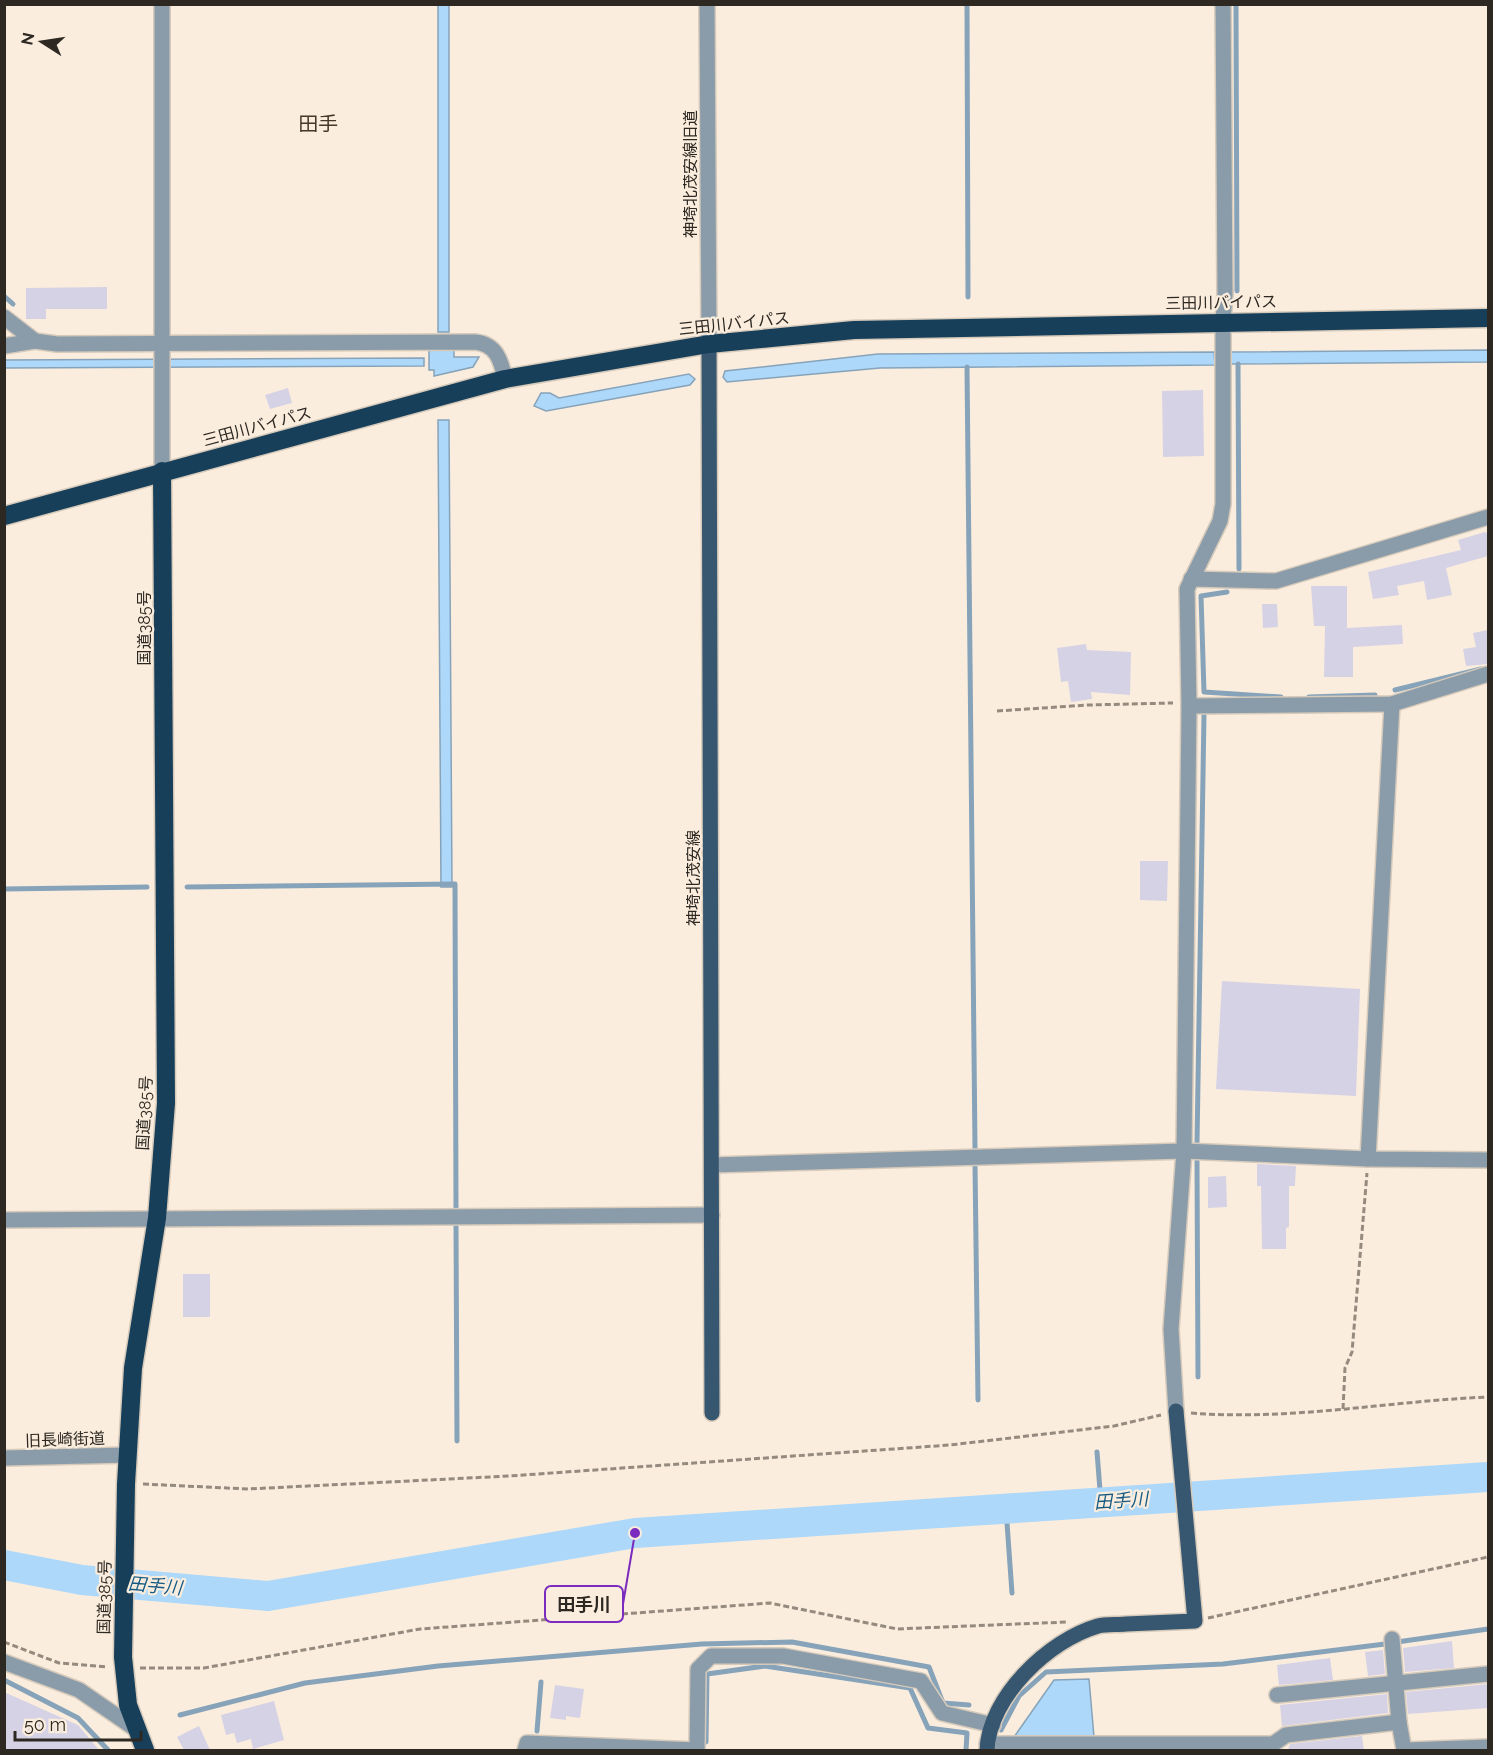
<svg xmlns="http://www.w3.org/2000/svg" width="1493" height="1755" font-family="Raleway,'Noto Sans JP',sans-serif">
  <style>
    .water { fill: #add8fa; stroke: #87a3b9; stroke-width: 1.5 }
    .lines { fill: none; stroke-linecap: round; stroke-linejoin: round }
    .stream { stroke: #87a3b9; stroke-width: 5 }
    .river { stroke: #add8fa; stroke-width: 30 }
    .building { fill: #d6d2e5 }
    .minor-casing { stroke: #d6cabb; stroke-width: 18 }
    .major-casing { stroke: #d6cabb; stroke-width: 18 }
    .highway-casing { stroke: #d6cabb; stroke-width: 21 }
    .path { stroke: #948a7f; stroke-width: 3; stroke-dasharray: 6 3; stroke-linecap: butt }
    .minor { stroke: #8a9caa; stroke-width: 15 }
    .major { stroke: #375770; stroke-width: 15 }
    .highway { stroke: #173f5a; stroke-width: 18 }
    .labels { text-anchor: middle; stroke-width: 4.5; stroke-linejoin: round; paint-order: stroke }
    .street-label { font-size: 16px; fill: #2d2822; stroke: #fbeddd }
    .water-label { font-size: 18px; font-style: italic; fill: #145a84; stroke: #fbeddd }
    .quarter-label { font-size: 20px; fill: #43382b; stroke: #fbeddd }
    .leader { fill: none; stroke: #7b2cbf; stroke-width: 2 }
    .callout-dot { fill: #7b2cbf; stroke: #fbeddd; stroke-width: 2 }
    .callout { fill: #fbeddd; stroke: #7b2cbf; stroke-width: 2 }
    .callout-label { font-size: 18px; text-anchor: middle; font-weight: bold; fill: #2d2822 }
  </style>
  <rect width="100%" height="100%" fill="#fbeddd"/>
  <g class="water">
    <polygon points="449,4 449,332 438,332 438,5"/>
    <polygon points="429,350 454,350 454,357 479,357 473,367 434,376 434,370 429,370"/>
    <polygon points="1488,350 1488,362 1230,364 1230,352"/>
    <polygon points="1214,352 1215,365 880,368 727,382 723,377 725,371 878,354"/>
    <polygon points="424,358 424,366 5,368 4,360"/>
    <polygon points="689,374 695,379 690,385 546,411 534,406 541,393 550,393 559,398"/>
    <polygon points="438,420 449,420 452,887 441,887"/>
    <polygon points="1089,1679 1094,1737 1014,1737 1054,1680"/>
  </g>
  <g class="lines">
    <g class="stream">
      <polyline points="967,4 968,297"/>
      <polyline points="1236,4 1237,291"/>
      <polyline points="4,296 13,304"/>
      <polyline points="1238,364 1239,569"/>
      <polyline points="967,367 975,1148"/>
      <polyline points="1227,592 1201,596 1204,692 1281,697"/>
      <polyline points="1395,690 1481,669"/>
      <polyline points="1309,697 1375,695"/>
      <polyline points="187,887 455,884 456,1208"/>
      <polyline points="4,889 147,887"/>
      <polyline points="1197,1143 1204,714"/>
      <polyline points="1197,1161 1198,1377"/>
      <polyline points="975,1164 978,1400"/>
      <polyline points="456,1223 457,1441"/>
      <polyline points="1097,1452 1101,1503"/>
      <polyline points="1006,1509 1012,1593"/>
      <polyline points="1397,1642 1488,1629"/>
      <polyline points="4,1680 78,1718 108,1750"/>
      <polyline points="180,1715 305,1683 438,1666 702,1644 792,1642 929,1667 943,1703 969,1705"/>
      <polyline points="1001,1730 1019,1696 1046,1672 1223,1664 1385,1644"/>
      <polyline points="537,1731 541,1682"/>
      <polyline points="706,1742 707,1674 765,1666 910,1688 928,1728 967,1733 966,1750"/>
    </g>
    <polyline class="river" points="4,1565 82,1580 268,1596 635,1533 1488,1477"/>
  </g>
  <g class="building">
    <polygon points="107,287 107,309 46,309 46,319 26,319 26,288"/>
    <polygon points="288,388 292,403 270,409 265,395"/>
    <polygon points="1203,390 1204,456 1163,457 1162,391"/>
    <polygon points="1485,532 1488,534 1488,556 1446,568 1452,595 1427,600 1424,581 1397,586 1399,595 1373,599 1368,572 1461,550 1458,540"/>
    <polygon points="1311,586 1347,586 1347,628 1402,625 1403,644 1353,647 1353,677 1324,677 1325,626 1314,626"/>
    <polygon points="1262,604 1277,604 1278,627 1263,628"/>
    <polygon points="1488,630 1488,664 1466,666 1463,649 1476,647 1473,633"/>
    <polygon points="1086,644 1087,650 1131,652 1130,695 1091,692 1092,699 1071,702 1068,681 1061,682 1057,648"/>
    <polygon points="1140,861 1168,861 1167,901 1140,900"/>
    <polygon points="1222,981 1360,989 1356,1096 1216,1089"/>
    <polygon points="1257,1164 1296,1166 1295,1186 1289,1186 1289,1227 1286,1228 1286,1249 1262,1249 1261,1186 1257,1186"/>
    <polygon points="1226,1176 1227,1207 1208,1208 1208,1177"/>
    <rect x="183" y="1274" width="27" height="43"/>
    <polygon points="1452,1641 1454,1668 1405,1672 1403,1648"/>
    <polygon points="1383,1650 1385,1674 1368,1676 1365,1652"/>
    <polygon points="1330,1658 1333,1680 1279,1685 1277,1665"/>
    <polygon points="1488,1684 1488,1708 1408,1714 1406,1692"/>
    <polygon points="555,1685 584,1689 580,1718 566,1716 566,1720 550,1718"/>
    <polygon points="4,1692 78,1725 99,1750 4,1750"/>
    <polygon points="1387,1694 1388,1713 1282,1726 1280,1705"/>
    <polygon points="274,1701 284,1740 253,1749 251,1739 237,1743 234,1733 226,1735 221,1715"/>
    <polygon points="199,1726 210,1750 184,1750 177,1737"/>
    <polygon points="1362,1736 1364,1750 1288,1750 1290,1744"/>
  </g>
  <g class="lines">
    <g class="minor-casing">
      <g id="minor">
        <polyline points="162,4 162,471"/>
        <polyline points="707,4 709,344"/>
        <polyline points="4,317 35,341"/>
        <path d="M4,346L35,341L57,344L475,342C496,344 501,360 505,379"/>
        <polyline points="1191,579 1276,581 1488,517"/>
        <polyline points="1189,706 1392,704 1488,674"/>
        <polyline points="1368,1159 1392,704"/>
        <polyline points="712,1165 1184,1151 1368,1159 1488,1160"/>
        <polyline points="4,1220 712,1215"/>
        <polyline points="1176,1411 1171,1329 1184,1151 1189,706 1187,589 1220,521 1223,504 1223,321 1225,294 1223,4"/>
        <polyline points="4,1458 127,1455"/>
        <polyline points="1392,1639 1399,1722"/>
        <polyline points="4,1662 79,1690 137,1730"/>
        <polyline points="1277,1695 1488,1674"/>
        <polyline points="987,1744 1273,1744 1286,1735 1399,1722 1404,1750"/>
        <polyline points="525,1750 527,1743 697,1750"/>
        <polyline points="697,1750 698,1669 711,1656 783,1656 921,1681 942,1713 993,1725"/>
        <polyline points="1406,1750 1488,1747"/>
      </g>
    </g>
    <g class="major-casing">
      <g id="major">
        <polyline points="709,344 712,1413"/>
        <path d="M987,1750C989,1697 1049,1640 1098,1626C1106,1624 1117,1625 1126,1624C1149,1623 1172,1622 1195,1621L1176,1411"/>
      </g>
    </g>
    <g class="highway-casing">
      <g id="highway">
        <polyline points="4,516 505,379 709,344 854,330 1488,318"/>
        <polyline points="145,1750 128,1705 123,1657 126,1484 133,1368 157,1218 166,1103 162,471"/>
      </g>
    </g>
    <g class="path">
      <polyline points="997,711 1088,705 1173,703"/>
      <polyline points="1343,1409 1345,1368 1352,1352 1367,1173"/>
      <path d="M1191,1413C1291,1421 1389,1401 1488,1397"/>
      <polyline points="143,1484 248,1489 509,1476 950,1445 1114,1426 1161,1415"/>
      <polyline points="1208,1618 1488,1557"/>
      <polyline points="4,1642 59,1663 107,1667"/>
      <polyline points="140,1668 204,1668 420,1629 770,1603 897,1629 1066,1622"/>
    </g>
    <use href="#minor" class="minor"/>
    <use href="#major" class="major"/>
    <use href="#highway" class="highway"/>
  </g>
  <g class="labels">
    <g class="street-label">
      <text transform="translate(690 174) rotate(-90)" y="6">神埼北茂安線旧道</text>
      <text transform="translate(1221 302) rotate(-1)" y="6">三田川バイパス</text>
      <text transform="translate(734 323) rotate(-6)" y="6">三田川バイパス</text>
      <text transform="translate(257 426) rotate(-15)" y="6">三田川バイパス</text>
      <text transform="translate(144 628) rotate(-90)" y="6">国道385号</text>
      <text transform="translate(693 878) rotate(-90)" y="6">神埼北茂安線</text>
      <text transform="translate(144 1113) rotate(-87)" y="6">国道385号</text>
      <text transform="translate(65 1439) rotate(-2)" y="6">旧長崎街道</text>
      <text transform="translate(104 1597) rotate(-89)" y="6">国道385号</text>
    </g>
    <g class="water-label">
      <text transform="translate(1121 1501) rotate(-4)" y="6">田手川</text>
      <text transform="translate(155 1586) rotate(5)" y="6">田手川</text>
    </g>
    <g class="quarter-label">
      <text x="318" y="131">田手</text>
    </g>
  </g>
  <path class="leader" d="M635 1533L623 1604"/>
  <circle class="callout-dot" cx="635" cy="1533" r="6"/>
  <rect class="callout" x="545" y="1586" width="78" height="36" rx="6"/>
  <g class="callout-label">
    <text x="584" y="1611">田手川</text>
  </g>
  <rect width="1493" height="1755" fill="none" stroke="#2d2822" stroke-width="12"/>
  <g transform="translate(42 42) rotate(282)" stroke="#fbeddd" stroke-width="4.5" paint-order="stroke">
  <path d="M0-4.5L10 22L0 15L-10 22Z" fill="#2d2822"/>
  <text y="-9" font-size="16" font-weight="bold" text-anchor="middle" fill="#2d2822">N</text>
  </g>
  <path d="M15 1731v9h126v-9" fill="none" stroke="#2d2822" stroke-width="3"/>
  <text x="24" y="1731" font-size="18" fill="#2d2822" stroke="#fbeddd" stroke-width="4.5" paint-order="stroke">50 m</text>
</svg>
